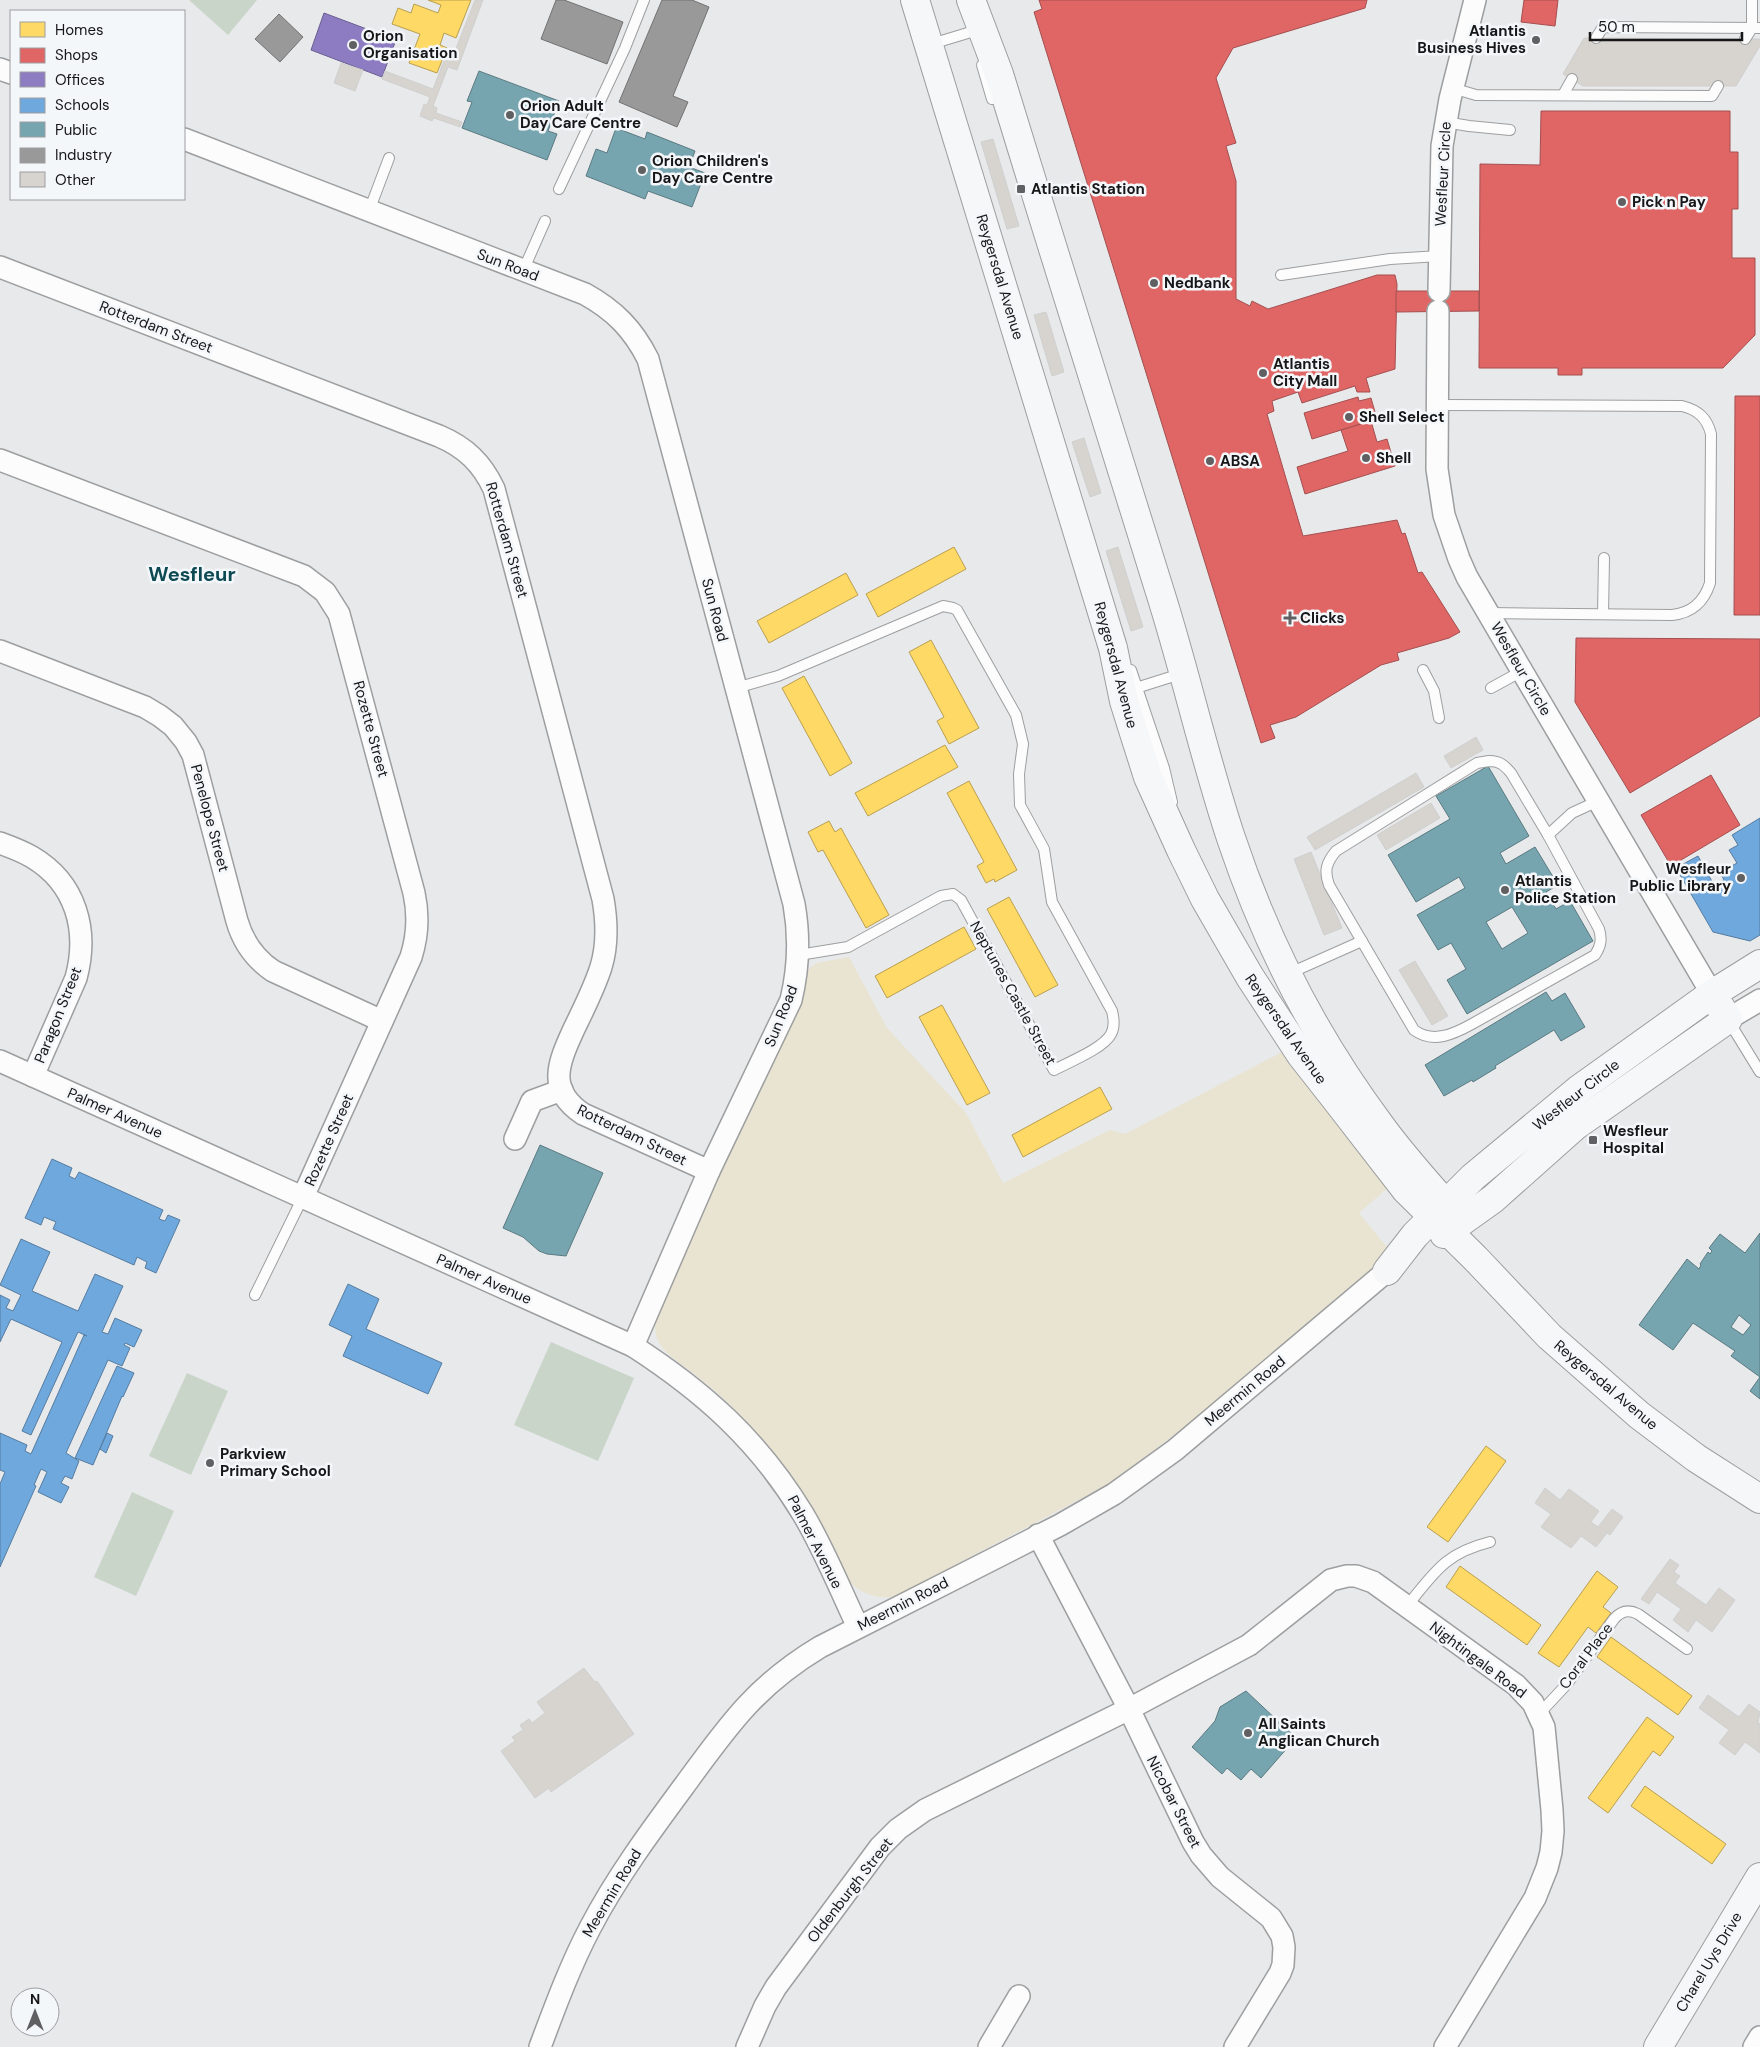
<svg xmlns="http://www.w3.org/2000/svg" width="1760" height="2047" font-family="'DM Sans',sans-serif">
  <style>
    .green { fill: #cad5ca }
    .sand { fill: #e9e4d1 }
    .homes { fill: #ffd966; stroke: #b99f4f }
    .shops { fill: #e06666; stroke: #a44e4f }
    .offices { fill: #8e7cc3; stroke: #6a5e90 }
    .schools { fill: #6fa8dc; stroke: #557ca1 }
    .public { fill: #76a5af; stroke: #5a7a82; fill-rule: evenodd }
    .industry { fill: #999; stroke: #727272 }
    .building { fill: #d7d3ce; stroke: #cfd0d0 }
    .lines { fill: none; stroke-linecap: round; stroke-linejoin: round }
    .lane-casing { stroke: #9d9e9f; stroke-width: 12 }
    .street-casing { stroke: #9d9e9f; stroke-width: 24 }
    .secondary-casing { stroke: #9d9e9f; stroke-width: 30 }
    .lane { stroke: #fcfcfc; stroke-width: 10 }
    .street { stroke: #fcfcfc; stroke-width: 21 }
    .secondary { stroke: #f6f7f9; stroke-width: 28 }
    .poi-dot { fill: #606062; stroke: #f4f7fa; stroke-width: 2 }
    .labels { text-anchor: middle; stroke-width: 5; stroke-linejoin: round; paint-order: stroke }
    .poi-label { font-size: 15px; font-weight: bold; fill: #171718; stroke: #f4f7fa; text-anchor: start }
    .street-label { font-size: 15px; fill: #171718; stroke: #f4f7fa }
    .district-label { font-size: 20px; font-weight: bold; fill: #0c4953; stroke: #f4f7fa }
  </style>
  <rect width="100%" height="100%" fill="#e8e9eb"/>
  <g class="green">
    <polygon points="189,0 257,0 228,35"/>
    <polygon points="551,1342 634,1378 598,1461 514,1425"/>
    <polygon points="187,1373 228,1391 191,1475 149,1456"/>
    <polygon points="132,1492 174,1511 136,1596 94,1577"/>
  </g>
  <path class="sand" d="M849,957L887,1028L966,1113L1003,1183L1110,1130L1125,1134L1288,1049L1391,1185L1359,1213L1391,1252L1192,1421L1127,1471L1105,1486L894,1597C874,1599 859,1593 846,1578C817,1511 779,1450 725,1400C714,1390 702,1380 690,1371C680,1363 668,1356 661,1346C654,1336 654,1325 657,1313L790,1022L807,972L811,967L817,963Z"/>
  <g class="homes">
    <polygon points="428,0 471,0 456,38 444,33 440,45 447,48 437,73 409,63 420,34 392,24 398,8 411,13 414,4 438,13 441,5"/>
    <polygon points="954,547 966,569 878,617 866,594"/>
    <polygon points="846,573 858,595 769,643 757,621"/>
    <polygon points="931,640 979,728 949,744 937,721 944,717 909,652"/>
    <polygon points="804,676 852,763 830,776 782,688"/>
    <polygon points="945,745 958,767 868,816 855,793"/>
    <polygon points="969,781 1017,870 995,882 994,879 986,883 977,866 984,862 947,793"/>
    <polygon points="829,821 835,832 841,828 889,915 866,928 823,850 818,852 808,832"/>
    <polygon points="1009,897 1058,985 1035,997 987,909"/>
    <polygon points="964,927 976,949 887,998 875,976"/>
    <polygon points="942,1005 990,1093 967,1105 919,1017"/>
    <polygon points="1100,1087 1112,1109 1023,1157 1012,1135"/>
    <polygon points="1486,1446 1506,1461 1448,1542 1427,1527"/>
    <polygon points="1460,1566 1541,1625 1527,1645 1446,1587"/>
    <polygon points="1597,1571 1618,1587 1603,1607 1611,1613 1596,1633 1588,1627 1559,1667 1538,1653"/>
    <polygon points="1611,1637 1692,1696 1678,1715 1597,1657"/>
    <polygon points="1647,1717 1674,1737 1660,1756 1653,1751 1608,1813 1588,1798"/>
    <polygon points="1645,1786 1726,1844 1712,1864 1631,1806"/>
  </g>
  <g class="shops">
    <polygon points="1039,0 1367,0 1365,8 1233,48 1216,78 1236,143 1226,146 1236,181 1236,299 1250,306 1252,301 1268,309 1377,275 1395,275 1397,284 1395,369 1366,378 1370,392 1357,392 1355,386 1302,403 1298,392 1272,401 1274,411 1267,414 1303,536 1397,520 1402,534 1405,533 1418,573 1422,572 1460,632 1449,638 1397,653 1399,660 1381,665 1296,717 1270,725 1275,738 1261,743 1034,12 1042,9"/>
    <polygon points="1524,0 1558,0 1555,26 1521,22"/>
    <polygon points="1541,111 1730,111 1730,152 1738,152 1738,209 1732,209 1732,258 1755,258 1755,335 1723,368 1582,368 1582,375 1558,375 1558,368 1479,368 1480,164 1540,165"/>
    <polygon points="1396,291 1479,291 1479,311 1396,312"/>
    <polygon points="1735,396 1760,396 1760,615 1734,615"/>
    <polygon points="1358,397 1359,401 1371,398 1377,419 1312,439 1304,413"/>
    <polygon points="1371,421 1377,442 1387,439 1395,466 1305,494 1297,467 1348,451 1341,430"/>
    <polygon points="1576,638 1760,639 1760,716 1630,793 1575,702"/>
    <polygon points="1711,775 1740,825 1671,866 1641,815"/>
  </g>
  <polygon class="offices" points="324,13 396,40 382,77 311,50"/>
  <g class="schools">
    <polygon points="1760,818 1760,935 1750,941 1713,932 1676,868 1698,856 1714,885 1724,880 1722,876 1730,872 1728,868 1737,863 1729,850 1738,845 1732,835"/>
    <polygon points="52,1159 72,1168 69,1176 75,1179 79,1172 163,1210 159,1219 165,1221 168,1215 180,1220 156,1273 145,1268 147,1262 137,1257 134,1265 53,1229 56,1222 44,1217 41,1225 25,1218"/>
    <polygon points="21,1239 50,1252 32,1291 78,1311 95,1274 123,1286 102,1332 108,1334 115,1318 142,1330 134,1347 125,1343 124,1345 130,1348 122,1366 108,1360 66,1453 79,1461 72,1479 65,1476 61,1483 69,1487 61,1503 38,1492 47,1472 41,1469 34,1485 36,1486 0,1567 0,1484 5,1472 0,1470 0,1433 27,1445 25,1451 31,1454 84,1335 87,1336 78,1332 31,1435 22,1431 62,1342 11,1319 0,1342 0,1295 10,1300 6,1308 13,1311 21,1295 0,1285"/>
    <polygon points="348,1284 379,1299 366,1329 442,1363 428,1394 343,1356 352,1336 329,1325"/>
    <polygon points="117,1366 134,1373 123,1397 122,1396 93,1465 75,1458"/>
    <polygon points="107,1433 113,1436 106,1453 100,1449"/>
  </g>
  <g class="public">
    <polygon points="479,71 559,101 548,131 557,134 547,160 462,128 472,102 467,101"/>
    <polygon points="616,128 645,139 647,132 695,151 689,167 705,173 692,207 648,191 645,199 586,176 596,149 607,153"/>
    <path d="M1488,766L1529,836L1500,853L1506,864L1535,847L1558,885L1546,892L1556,909L1570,901L1593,941L1467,1014L1447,980L1466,969L1451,943L1438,950L1417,915L1465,888L1459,877L1416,902L1388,855L1450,819L1436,796ZM1512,907L1528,933L1502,949L1486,922Z"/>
    <polygon points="1546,992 1552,1001 1565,993 1585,1027 1561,1041 1554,1030 1495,1066 1496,1068 1473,1082 1472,1080 1444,1096 1425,1065"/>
    <polygon points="540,1145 603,1173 566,1256 547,1254 539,1251 523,1237 503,1228"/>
    <path d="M1760,1233V1399L1750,1391L1760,1377L1731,1356L1735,1351L1693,1323L1673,1350L1639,1325L1687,1259L1699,1269L1701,1265L1700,1264L1708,1252L1710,1254L1712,1251L1709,1248L1720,1234L1745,1253ZM1739,1315L1751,1325L1743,1335L1731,1327Z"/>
    <polygon points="1246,1691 1296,1738 1261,1778 1251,1769 1241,1780 1227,1768 1222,1774 1192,1747 1215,1721 1220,1707"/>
  </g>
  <g class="industry">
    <polygon points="556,0 564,0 623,22 607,64 541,39"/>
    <polygon points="662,0 692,0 709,7 673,96 688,102 677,127 619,102"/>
    <polygon points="279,14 303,37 280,62 255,39"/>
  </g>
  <g class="building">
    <polygon points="475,0 483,0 457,70 448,67 433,106 437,108 436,113 462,122 460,127 434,118 432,121 420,116 424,104 427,105 430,97 382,79 385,71 433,89 445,58 451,61"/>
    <polygon points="1584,38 1760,39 1760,46 1736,86 1583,86 1563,74"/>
    <polygon points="341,63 363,70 355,91 334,83"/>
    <polygon points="993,139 1019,226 1007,229 981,142"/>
    <polygon points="1046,312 1064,372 1052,376 1034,315"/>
    <polygon points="1084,438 1101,493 1090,497 1072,442"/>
    <polygon points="1118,547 1143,627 1131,631 1106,551"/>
    <polygon points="1476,737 1483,750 1451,768 1444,756"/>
    <polygon points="1416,773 1424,787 1315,850 1307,837"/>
    <polygon points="1431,803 1440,818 1386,850 1377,835"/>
    <polygon points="1311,852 1342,928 1324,935 1294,859"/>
    <polygon points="1415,961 1448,1016 1432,1025 1399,970"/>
    <polygon points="1545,1488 1560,1500 1569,1489 1599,1511 1591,1522 1598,1527 1612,1509 1623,1517 1610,1535 1607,1533 1596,1547 1581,1536 1571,1548 1541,1527 1551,1514 1535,1503"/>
    <polygon points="1670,1559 1679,1565 1674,1572 1680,1576 1675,1583 1706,1605 1719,1588 1735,1600 1712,1632 1696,1620 1688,1632 1673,1620 1681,1609 1657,1592 1649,1604 1641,1599"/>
    <polygon points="584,1668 595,1682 597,1681 634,1734 551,1792 549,1788 535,1798 501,1751 515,1741 512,1737 523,1730 520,1725 529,1719 532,1723 545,1713 537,1702"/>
    <polygon points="1708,1695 1739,1717 1749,1704 1760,1712 1758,1723 1760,1724 1760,1753 1745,1742 1735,1755 1719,1743 1729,1730 1699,1708"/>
  </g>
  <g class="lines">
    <g class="lane-casing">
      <g id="lane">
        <polyline points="1596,38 1603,27 1760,28"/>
        <polyline points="1745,39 1752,28 1752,0"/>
        <polyline points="938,42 971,32"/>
        <polyline points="982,65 992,99"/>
        <polyline points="1452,88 1476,95 1712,96 1718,86"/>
        <polyline points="1563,95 1572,79"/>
        <polyline points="1445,122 1469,126 1510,130"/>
        <polyline points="559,189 625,48 644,0"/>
        <polyline points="369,211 389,158"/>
        <polyline points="523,271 545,221"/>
        <polyline points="1281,275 1390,259 1440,256"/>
        <path d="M1436,405L1682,406C1698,410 1707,418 1711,434L1710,583C1704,602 1692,613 1672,615L1488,613"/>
        <polyline points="1603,614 1604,558"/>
        <polyline points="1131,670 1164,768 1172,802"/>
        <polyline points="1423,670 1434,691 1439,718"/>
        <path d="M736,688L778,676L943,606L953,608L957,610L1016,715L1023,744L1019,774L1020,805L1044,849L1052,902L1112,1011C1114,1019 1115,1027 1111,1034C1104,1048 1069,1062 1054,1070L961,900L953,894L941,896L848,947L799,955"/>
        <polyline points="1136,688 1174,676"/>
        <polyline points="1491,688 1522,671"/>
        <path d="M1489,761C1500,761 1504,765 1511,773L1548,835L1599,929C1602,939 1601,946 1595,955L1472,1024C1454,1034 1433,1044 1414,1030L1329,885C1324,871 1326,863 1336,851L1477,763Z"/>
        <polyline points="1548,835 1572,813 1598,801"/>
        <polyline points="1290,973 1362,941"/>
        <polyline points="1728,1020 1760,1072"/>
        <polyline points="255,1295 303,1197"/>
        <path d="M1407,1606C1434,1573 1445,1553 1490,1542"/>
        <path d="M1539,1714L1567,1684L1614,1619C1621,1611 1628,1609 1638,1614L1687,1649"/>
      </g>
    </g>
    <g class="street-casing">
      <g id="street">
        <polyline points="0,69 11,73"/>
        <path d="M184,139L585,294C614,310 633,329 648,359L794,904C800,938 799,967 791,1000L709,1171L633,1346"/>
        <path d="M0,267L439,436C465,447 482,463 494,489L603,899C607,922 608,944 601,967C594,989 583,1010 573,1031C558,1064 547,1090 583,1114L709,1171"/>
        <polyline points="1439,291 1442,146 1450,99 1475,0"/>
        <polyline points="1438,311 1437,469 1444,515 1459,559 1467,577 1522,671 1712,994"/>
        <path d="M0,460L304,576L325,592L339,614L414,893C419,916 418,935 411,957L303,1197"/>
        <path d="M0,651L145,707L160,716L173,726L186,742L193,755L237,921C243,942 254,958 273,971L382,1021"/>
        <path d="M0,843C11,847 22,851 32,857C76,883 89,930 76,978L33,1076"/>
        <polyline points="1728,1019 1760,1000"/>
        <path d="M0,1061L633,1346C704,1392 759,1441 803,1514C824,1549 840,1589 858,1627"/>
        <polyline points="515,1139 532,1101 562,1090"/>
        <polyline points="1038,1535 1129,1709 1193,1842 1201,1855 1220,1877 1271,1918 1282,1936 1284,1947 1283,1965 1280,1973 1235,2047"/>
        <path d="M540,2047C555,2007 570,1966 590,1928C616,1878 650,1832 684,1786C727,1727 755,1686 820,1647L1060,1525L1114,1494L1175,1450L1387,1271"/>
        <polyline points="747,2047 765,2006 776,1987 880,1847 898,1829 925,1810 1129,1709 1249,1645 1331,1580 1347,1576 1356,1576 1373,1582 1516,1685 1533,1703 1544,1727 1552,1810 1553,1831 1551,1852 1547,1868 1535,1898 1445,2047"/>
        <polyline points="989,2047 1019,1996"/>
        <polyline points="1754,2047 1760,2037"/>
      </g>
    </g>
    <g class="secondary-casing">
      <g id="secondary">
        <polyline points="915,0 1113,648 1124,701 1134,733 1148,777 1181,850 1205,899 1250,977 1301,1055 1334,1097 1406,1190 1476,1259 1549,1336 1639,1415 1696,1458 1760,1499"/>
        <path d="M971,0L999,74C1052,247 1106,420 1160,592C1186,674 1204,757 1231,838C1265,940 1316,1039 1380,1125C1403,1157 1430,1186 1456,1216"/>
        <polyline points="1444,1234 1493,1199 1575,1126 1728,1019 1712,994"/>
        <polyline points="1387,1271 1415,1235 1473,1177 1578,1090 1712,994 1760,964"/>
        <polyline points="1658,2047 1760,1877"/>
      </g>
    </g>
    <use href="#lane" class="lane"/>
    <use href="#street" class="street"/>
    <use href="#secondary" class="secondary"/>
  </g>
  <g class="poi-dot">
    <circle cx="1536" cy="40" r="5"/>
    <circle cx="353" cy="45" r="5"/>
    <circle cx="510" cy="115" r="5"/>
    <circle cx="642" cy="170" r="5"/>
    <rect x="1016" y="184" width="10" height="10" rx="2.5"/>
    <circle cx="1622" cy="202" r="5"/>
    <circle cx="1154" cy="283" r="5"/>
    <circle cx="1263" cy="373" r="5"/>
    <circle cx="1349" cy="417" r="5"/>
    <circle cx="1366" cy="458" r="5"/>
    <circle cx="1210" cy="461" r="5"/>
    <path d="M1287.5 610.5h5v5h5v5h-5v5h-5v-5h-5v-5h5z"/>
    <circle cx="1741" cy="878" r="5"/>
    <circle cx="1505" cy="890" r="5"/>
    <rect x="1588" y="1135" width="10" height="10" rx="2.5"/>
    <circle cx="210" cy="1463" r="5"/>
    <circle cx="1248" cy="1733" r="5"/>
  </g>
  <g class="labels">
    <g class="poi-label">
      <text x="1526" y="36" text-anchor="end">Atlantis<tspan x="1526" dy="17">Business Hives</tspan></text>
      <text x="363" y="41">Orion<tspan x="363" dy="17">Organisation</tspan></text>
      <text x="520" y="111">Orion Adult<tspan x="520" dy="17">Day Care Centre</tspan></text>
      <text x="652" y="166">Orion Children's<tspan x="652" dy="17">Day Care Centre</tspan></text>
      <text x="1031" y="194">Atlantis Station</text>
      <text x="1632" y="207">Pick n Pay</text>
      <text x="1164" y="288">Nedbank</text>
      <text x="1273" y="369">Atlantis<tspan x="1273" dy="17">City Mall</tspan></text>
      <text x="1359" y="422">Shell Select</text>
      <text x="1376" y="463">Shell</text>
      <text x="1220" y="466">ABSA</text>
      <text x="1300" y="623">Clicks</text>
      <text x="1731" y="874" text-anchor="end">Wesfleur<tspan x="1731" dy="17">Public Library</tspan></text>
      <text x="1515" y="886">Atlantis<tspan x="1515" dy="17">Police Station</tspan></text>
      <text x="1603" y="1136">Wesfleur<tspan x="1603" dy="17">Hospital</tspan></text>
      <text x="220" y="1459">Parkview<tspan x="220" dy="17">Primary School</tspan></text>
      <text x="1258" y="1729">All Saints<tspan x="1258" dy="17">Anglican Church</tspan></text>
    </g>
    <g class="street-label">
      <text transform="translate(1443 174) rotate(-87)" y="5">Wesfleur Circle</text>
      <text transform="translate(508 265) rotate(21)" y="5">Sun Road</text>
      <text transform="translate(1000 277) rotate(73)" y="5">Reygersdal Avenue</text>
      <text transform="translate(156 327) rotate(21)" y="5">Rotterdam Street</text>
      <text transform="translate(507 540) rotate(74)" y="5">Rotterdam Street</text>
      <text transform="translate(715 610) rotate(75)" y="5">Sun Road</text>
      <text transform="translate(1116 665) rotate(75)" y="5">Reygersdal Avenue</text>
      <text transform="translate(1521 669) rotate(60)" y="5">Wesfleur Circle</text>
      <text transform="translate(371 729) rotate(75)" y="5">Rozette Street</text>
      <text transform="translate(210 818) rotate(75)" y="5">Penelope Street</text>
      <text transform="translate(1013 993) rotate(61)" y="5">Neptunes Castle Street</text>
      <text transform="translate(58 1015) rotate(-68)" y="5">Paragon Street</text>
      <text transform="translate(781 1016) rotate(-68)" y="5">Sun Road</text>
      <text transform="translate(1286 1029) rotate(55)" y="5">Reygersdal Avenue</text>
      <text transform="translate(1576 1095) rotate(-38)" y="5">Wesfleur Circle</text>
      <text transform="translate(115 1113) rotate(24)" y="5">Palmer Avenue</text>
      <text transform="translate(632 1135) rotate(26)" y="5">Rotterdam Street</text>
      <text transform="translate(329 1140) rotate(-66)" y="5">Rozette Street</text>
      <text transform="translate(484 1279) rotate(24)" y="5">Palmer Avenue</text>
      <text transform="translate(1606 1385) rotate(40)" y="5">Reygersdal Avenue</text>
      <text transform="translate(1245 1391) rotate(-40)" y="5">Meermin Road</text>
      <text transform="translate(815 1542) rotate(63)" y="5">Palmer Avenue</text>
      <text transform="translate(903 1604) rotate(-27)" y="5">Meermin Road</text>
      <text transform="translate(1586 1656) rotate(-53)" y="5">Coral Place</text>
      <text transform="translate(1478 1660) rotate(37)" y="5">Nightingale Road</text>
      <text transform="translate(1174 1802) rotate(63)" y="5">Nicobar Street</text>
      <text transform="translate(850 1890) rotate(-52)" y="5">Oldenburgh Street</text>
      <text transform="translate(612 1893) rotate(-59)" y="5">Meermin Road</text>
      <text transform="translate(1709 1962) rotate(-59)" y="5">Charel Uys Drive</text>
    </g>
    <g class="district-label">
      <text x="192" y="581">Wesfleur</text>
    </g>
  </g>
  <rect x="10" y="10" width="175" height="190" fill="#f4f7fa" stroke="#9c9da0"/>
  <rect x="20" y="22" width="25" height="15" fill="#ffd966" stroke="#9c9da0"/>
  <text x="55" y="35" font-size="15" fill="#171718">Homes</text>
  <rect x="20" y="48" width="25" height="15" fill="#e06666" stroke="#9c9da0"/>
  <text x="55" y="60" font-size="15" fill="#171718">Shops</text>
  <rect x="20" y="72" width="25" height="15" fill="#8e7cc3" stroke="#9c9da0"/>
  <text x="55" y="85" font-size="15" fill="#171718">Offices</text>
  <rect x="20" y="98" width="25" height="15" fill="#6fa8dc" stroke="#9c9da0"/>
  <text x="55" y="110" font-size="15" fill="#171718">Schools</text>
  <rect x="20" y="122" width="25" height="15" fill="#76a5af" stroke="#9c9da0"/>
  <text x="55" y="135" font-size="15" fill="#171718">Public</text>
  <rect x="20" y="148" width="25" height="15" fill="#999999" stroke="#9c9da0"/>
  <text x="55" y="160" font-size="15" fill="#171718">Industry</text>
  <rect x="20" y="172" width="25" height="15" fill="#d7d3ce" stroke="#9c9da0"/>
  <text x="55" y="185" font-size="15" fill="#171718">Other</text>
  <g transform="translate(35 2012)"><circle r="24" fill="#f4f7fa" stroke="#9c9da0"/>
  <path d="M0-4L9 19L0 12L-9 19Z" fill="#606062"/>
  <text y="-8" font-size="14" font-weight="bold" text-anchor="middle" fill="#171718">N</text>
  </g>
  <path d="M1590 32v8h152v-8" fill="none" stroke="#171718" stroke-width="2.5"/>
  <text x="1598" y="32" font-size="15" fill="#171718" stroke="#f4f7fa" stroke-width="4" paint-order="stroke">50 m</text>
</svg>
